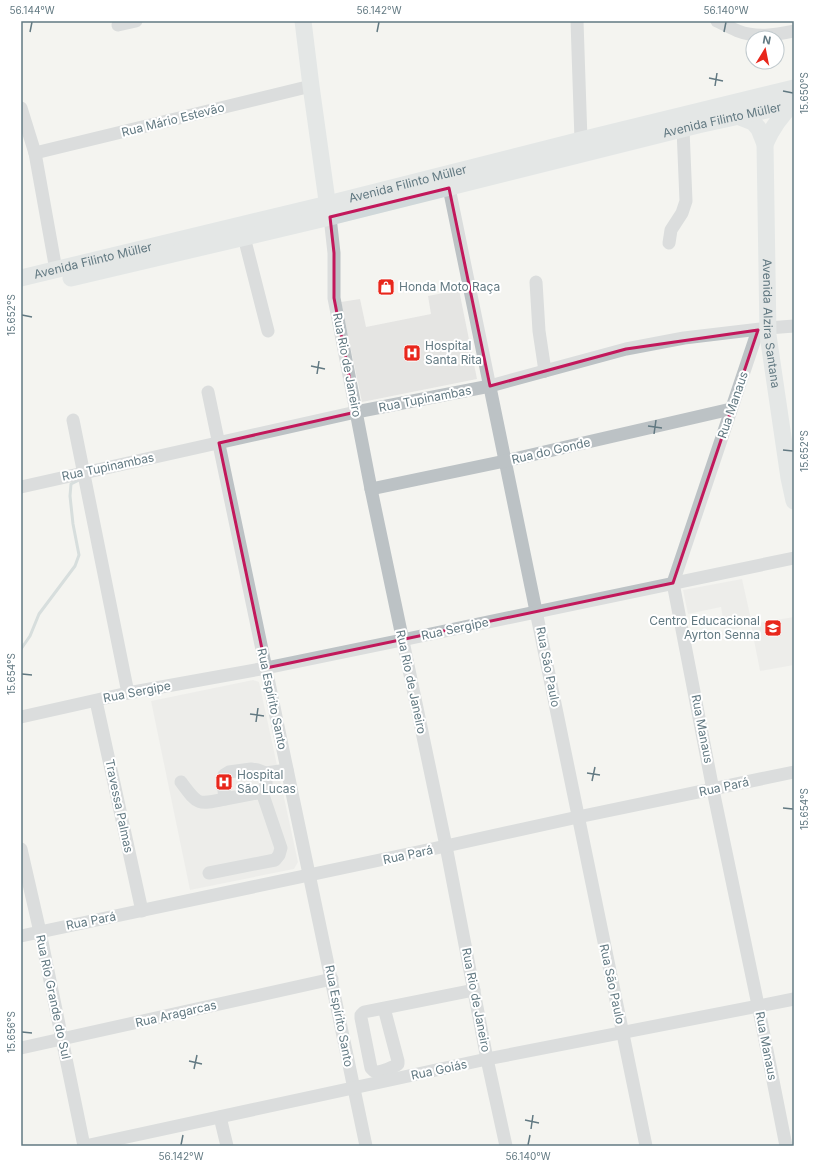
<svg xmlns="http://www.w3.org/2000/svg" width="815" height="1167" font-family="Inter,sans-serif">
  <style>
    .built { fill: #e5e5e3 }
    .lines { fill: none; stroke-linecap: round; stroke-linejoin: round }
    .stream { stroke: #b3c3c5; stroke-width: 3 }
    .minor { stroke: #bcc2c5; stroke-width: 13 }
    .major { stroke: #d0d8da; stroke-width: 17 }
    .marked { fill: none; stroke: #c2185b; stroke-width: 3; stroke-linejoin: round }
    .ticks { fill: none; stroke: #627982; stroke-width: 1.5 }
    .labels { text-anchor: middle; stroke-width: 4; stroke-linejoin: round; paint-order: stroke }
    .street-label { font-size: 12px; fill: #627982; stroke: #fff }
    .poi-label { font-size: 12px; fill: #627982; stroke: #fff; text-anchor: start }
    .neatline { fill: none; stroke: #627982; stroke-width: 1.5 }
    .ticks-label { font-size: 10px; text-anchor: middle; fill: #627982 }
  </style>
  <rect width="100%" height="100%" fill="#f4f4f0"/>
  <g class="built">
    <polygon points="459,290 477,379 362,402 341,302 360,299 366,327 431,314 428,296"/>
    <polygon points="742,579 752,624 794,617 794,665 760,671 751,625 725,631 721,607 688,614 683,590"/>
    <polygon points="253,680 259,682 298,862 294,869 190,890 151,701"/>
  </g>
  <g class="lines">
    <polyline class="stream" points="21,649 30,636 39,614 75,566 79,555 73,524 70,496 71,484 79,480"/>
    <g class="minor">
      <polyline points="577,21 581,140"/>
      <path d="M717,21C724,24 731,28 738,31C756,38 775,35 794,31"/>
      <polyline points="118,25 136,21"/>
      <polyline points="21,108 35,153 56,270"/>
      <polyline points="35,153 311,86"/>
      <polyline points="449,188 646,1146"/>
      <polyline points="330,217 334,253 334,298 371,489 446,846 487,1059 506,1146"/>
      <polyline points="244,237 268,331"/>
      <polyline points="669,243 671,230 682,213 686,201 683,129"/>
      <polyline points="536,282 539,331 545,371"/>
      <polyline points="758,330 673,583 713,790 758,1005 786,1146"/>
      <polyline points="208,392 366,1146"/>
      <polyline points="73,420 128,693"/>
      <polyline points="21,487 356,412 490,386 626,349 684,338 768,328 794,326"/>
      <polyline points="371,489 505,461 731,409"/>
      <polyline points="96,701 142,911"/>
      <polyline points="21,717 128,693 266,668 402,640 794,558"/>
      <polyline points="266,773 266,786 262,792 225,799 223,782 224,775 229,772 251,769 258,770 266,773 287,770"/>
      <path d="M181,782C198,805 197,805 225,799"/>
      <polyline points="21,849 40,932 84,1146"/>
      <polyline points="209,873 275,860 279,855 281,848 262,792"/>
      <polyline points="21,936 446,846 578,817 794,772"/>
      <path d="M384,1008L398,1061V1064C394,1067 382,1072 377,1072C374,1072 373,1070 371,1068L361,1018V1015L364,1012L474,990"/>
      <polyline points="21,1048 332,979"/>
      <polyline points="220,1117 227,1146"/>
      <polyline points="85,1146 487,1059 794,999"/>
    </g>
    <g class="major">
      <polyline points="303,21 311,86 329,215"/>
      <path id="s1" d="M740,117L753,122L759,129L765,144L768,335L789,478L794,501"/>
      <path d="M765,144C772,128 780,116 793,104"/>
      <path id="s2" d="M21,278L328,204L581,140L794,88"/>
      <path id="s3" d="M71,278L330,217L698,125L794,104"/>
    </g>
  </g>
  <path d="M0 0H815V1167H0ZM449,188L490,386L626,349L758,330L673,583L266,668L219,443L356,412L334,298V253L330,217Z" fill="#f4f4f0" fill-opacity=".55" fill-rule="evenodd"/>
  <path class="marked" d="M449,188L490,386L626,349L758,330L673,583L266,668L219,443L356,412L334,298V253L330,217Z"/>
  <path class="ticks" d="M30,32L32,22M377,32L379,22M724,32L726,22M709,78L723,81M715,86L717,73M783,91L793,93M22,315L32,317M311,366L325,369M317,374L319,361M648,426L662,428M654,434L656,420M783,450L793,451M22,674L32,675M250,714L264,716M256,722L258,708M587,773L600,775M592,781L595,767M783,808L793,809M22,1032L32,1033M189,1061L202,1064M194,1069L197,1055M525,1120L539,1123M531,1129L533,1115M181,1145L183,1135M528,1145L530,1135"/>
  <defs>
    <g id="shop-square" transform="scale(0.9)"><rect x="-9" y="-9" width="18" height="18" rx="4" fill="#e8271c" stroke="#fff"/><path d="M-5-2.5h2.3a2.7 3.5 0 0 1 5.4 0H5L5.5 6h-11ZM-1.5-2.5h3a1.5 2.3 0 0 0-3 0Z" fill="#fff"/></g>
    <g id="hospital-square" transform="scale(0.9)"><rect x="-9" y="-9" width="18" height="18" rx="4" fill="#e8271c" stroke="#fff"/><path d="M-5-5h3v3.5h4V-5h3V5h-3V1.5h-4V5h-3Z" fill="#fff"/></g>
    <g id="school-square" transform="scale(0.9)"><rect x="-9" y="-9" width="18" height="18" rx="4" fill="#e8271c" stroke="#fff"/><path d="M0-5L7-2L0 1L-7-2ZM-4 1L0 2.5L4 1V4Q0 6-4 4Z" fill="#fff"/></g>
  </defs>
  <g fill-rule="evenodd">
    <use href="#shop-square" x="386" y="287"/>
    <use href="#hospital-square" x="412" y="353"/>
    <use href="#school-square" x="773" y="628"/>
    <use href="#hospital-square" x="224" y="782"/>
  </g>
  <g class="labels">
    <g class="street-label">
      <text transform="translate(173 120) rotate(-14)" y="4">Rua Mário Estevão</text>
      <text dy="4" stroke="none"><textPath href="#s3" startOffset="670">Avenida Filinto Müller</textPath></text>
      <text dy="4" stroke="none"><textPath href="#s2" startOffset="398">Avenida Filinto Müller</textPath></text>
      <text dy="4" stroke="none"><textPath href="#s2" startOffset="74">Avenida Filinto Müller</textPath></text>
      <text dy="4" stroke="none"><textPath href="#s1" startOffset="219">Avenida Alzira Santana</textPath></text>
      <text transform="translate(347 365) rotate(79)" y="4">Rua Rio de Janeiro</text>
      <text transform="translate(425 399) rotate(-11)" y="4">Rua Tupinambas</text>
      <text transform="translate(733 405) rotate(-71)" y="4">Rua Manaus</text>
      <text transform="translate(551 451) rotate(-13)" y="4">Rua do Gonde</text>
      <text transform="translate(108 467) rotate(-12)" y="4">Rua Tupinambas</text>
      <text transform="translate(455 629) rotate(-12)" y="4">Rua Sergipe</text>
      <text transform="translate(548 667) rotate(79)" y="4">Rua São Paulo</text>
      <text transform="translate(411 682) rotate(78)" y="4">Rua Rio de Janeiro</text>
      <text transform="translate(137 692) rotate(-11)" y="4">Rua Sergipe</text>
      <text transform="translate(272 699) rotate(78)" y="4">Rua Espírito Santo</text>
      <text transform="translate(702 729) rotate(79)" y="4">Rua Manaus</text>
      <text transform="translate(724 787) rotate(-12)" y="4">Rua Pará</text>
      <text transform="translate(119 806) rotate(78)" y="4">Travessa Palmas</text>
      <text transform="translate(408 855) rotate(-12)" y="4">Rua Pará</text>
      <text transform="translate(91 921) rotate(-11)" y="4">Rua Pará</text>
      <text transform="translate(612 984) rotate(78)" y="4">Rua São Paulo</text>
      <text transform="translate(53 997) rotate(78)" y="4">Rua Rio Grande do Sul</text>
      <text transform="translate(476 1000) rotate(79)" y="4">Rua Rio de Janeiro</text>
      <text transform="translate(176 1014) rotate(-13)" y="4">Rua Aragarcas</text>
      <text transform="translate(339 1016) rotate(79)" y="4">Rua Espírito Santo</text>
      <text transform="translate(766 1046) rotate(79)" y="4">Rua Manaus</text>
      <text transform="translate(439 1070) rotate(-12)" y="4">Rua Goiás</text>
    </g>
    <g class="poi-label">
      <text x="399" y="291">Honda Moto Raça</text>
      <text x="425" y="350">Hospital<tspan x="425" dy="14">Santa Rita</tspan></text>
      <text x="760" y="625" text-anchor="end">Centro Educacional<tspan x="760" dy="14">Ayrton Senna</tspan></text>
      <text x="237" y="779">Hospital<tspan x="237" dy="14">São Lucas</tspan></text>
    </g>
  </g>
  <rect width="815" height="1167" fill="none" stroke="#ffffff" stroke-width="44"/>
  <g transform="translate(765 50) rotate(10)"><circle r="19" fill="#ffffff" stroke="#c0c9cd"/>
  <path d="M0-3L7 15L0 10L-7 15Z" fill="#e8271c"/>
  <text y="-6" font-size="11" font-weight="bold" text-anchor="middle" fill="#627982">N</text>
  </g>
  <rect x="22" y="22" width="771" height="1123" class="neatline"/>
  <g class="ticks-label">
    <text x="32" y="14">56.144°W</text>
    <text x="379" y="14">56.142°W</text>
    <text x="726" y="14">56.140°W</text>
    <text transform="translate(804 93) rotate(-90)" y="4">15.650°S</text>
    <text transform="translate(11 315) rotate(-90)" y="4">15.652°S</text>
    <text transform="translate(804 451) rotate(-90)" y="4">15.652°S</text>
    <text transform="translate(11 674) rotate(-90)" y="4">15.654°S</text>
    <text transform="translate(804 809) rotate(-90)" y="4">15.654°S</text>
    <text transform="translate(11 1032) rotate(-90)" y="4">15.656°S</text>
    <text x="181" y="1160">56.142°W</text>
    <text x="528" y="1160">56.140°W</text>
  </g>
</svg>
